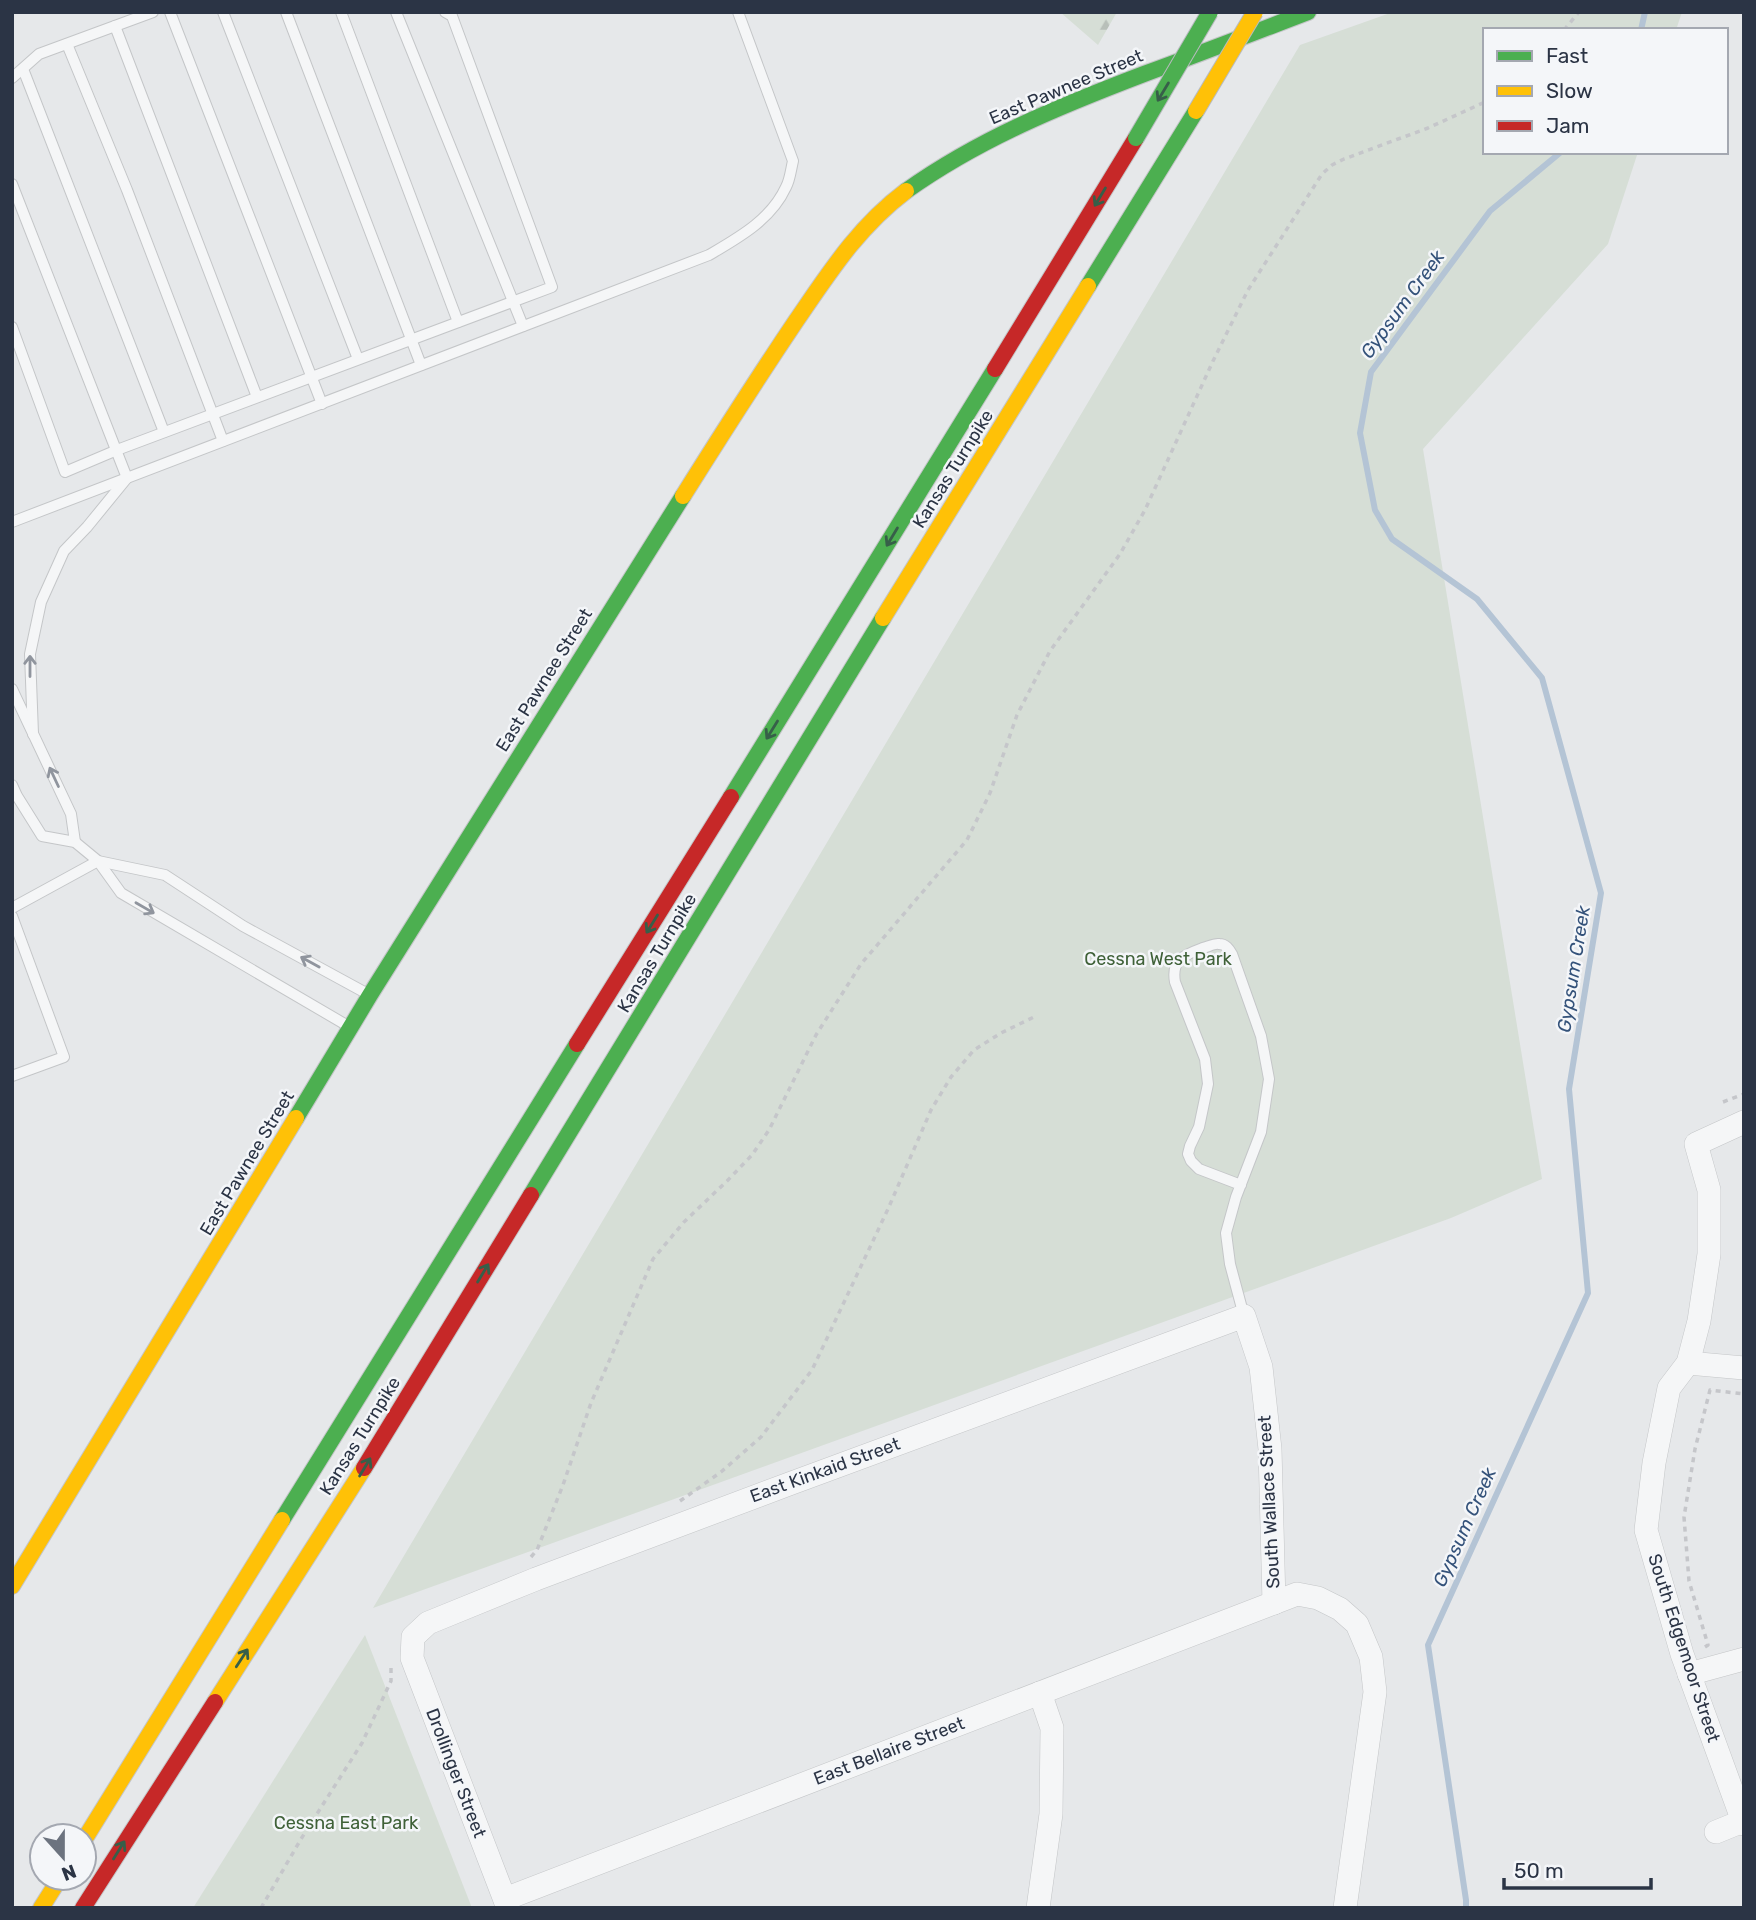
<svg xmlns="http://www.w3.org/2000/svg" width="1756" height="1920" font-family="Rubik,sans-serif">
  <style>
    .forest { fill: url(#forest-firs) }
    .green { fill: #d6ded6 }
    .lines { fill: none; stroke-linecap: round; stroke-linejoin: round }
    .stream { stroke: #b4c4d5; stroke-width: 6 }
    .lane-casing { stroke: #c4c6c8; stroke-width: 12 }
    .street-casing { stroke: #c4c6c8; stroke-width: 24 }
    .fast-casing { stroke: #c4c6c8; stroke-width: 18 }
    .slow-casing { stroke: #c4c6c8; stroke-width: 18 }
    .jam-casing { stroke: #c4c6c8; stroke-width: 18 }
    .path { stroke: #c5c6ca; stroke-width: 3.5; stroke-dasharray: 5 5; stroke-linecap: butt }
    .lane { stroke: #f5f6f7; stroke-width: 10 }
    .street { stroke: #f5f6f7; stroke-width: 23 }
    .fast { stroke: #4caf50; stroke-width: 16 }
    .slow { stroke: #ffc107; stroke-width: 16 }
    .jam { stroke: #c62828; stroke-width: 16 }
    .fast-bridge-casing { stroke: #b8bbbf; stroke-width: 18; stroke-linecap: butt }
    .slow-bridge-casing { stroke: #b8bbbf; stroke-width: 18; stroke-linecap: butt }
    .fast-bridge { stroke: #4caf50; stroke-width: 16 }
    .slow-bridge { stroke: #ffc107; stroke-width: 16 }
    .oneway { stroke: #375f49 }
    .oneway2 { stroke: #90959e }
    .labels { text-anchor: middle; stroke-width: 5; stroke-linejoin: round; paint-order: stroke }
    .street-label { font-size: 18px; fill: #2b3445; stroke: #f4f6f9 }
    .park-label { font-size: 18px; fill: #3f6138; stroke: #f4f6f9 }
    .water-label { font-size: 19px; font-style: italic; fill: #34527a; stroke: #f4f6f9 }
  </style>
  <defs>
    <pattern id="forest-firs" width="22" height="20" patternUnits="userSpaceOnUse" patternTransform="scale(1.75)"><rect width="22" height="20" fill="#d6ded6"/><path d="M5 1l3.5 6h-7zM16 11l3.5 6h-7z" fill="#b8bfb9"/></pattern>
  </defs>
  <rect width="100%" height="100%" fill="#e6e8ea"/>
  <polygon class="forest" points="1060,12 1117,12 1098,45"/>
  <g class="green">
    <polygon points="1393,12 1682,12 1676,30 1485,30 1485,152 1638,152 1608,244 1423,449 1542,1179 1451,1218 373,1608 1300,45"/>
    <polygon points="365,1635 472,1908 193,1908"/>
  </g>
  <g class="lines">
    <g class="stream">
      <polyline points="1641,30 1645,12"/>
      <polyline points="1466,1908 1466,1900 1428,1645 1588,1293 1569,1089 1601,893 1542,678 1477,599 1392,539 1375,510 1360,433 1371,372 1490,211 1561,152"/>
    </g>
    <g class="lane-casing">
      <g id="lane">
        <polyline points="170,12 322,404"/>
        <polyline points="223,12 358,359"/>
        <polyline points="286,12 421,365"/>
        <polyline points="341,12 458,322"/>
        <polyline points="396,12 523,326"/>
        <polyline points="115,26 257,397"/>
        <polyline points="67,44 127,190 223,441"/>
        <polyline points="23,69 164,432"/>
        <polyline points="12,78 39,54 153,12"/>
        <polyline points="12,184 127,478 87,527 64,551 41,602 30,654 33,734"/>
        <polyline points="12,327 65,472 117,450 552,287 452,16 445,12"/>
        <path d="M12,522L709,255C738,238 771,220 786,187C790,180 791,169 793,161L738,12"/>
        <polyline points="12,689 71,814 75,842"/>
        <polyline points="12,785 17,796 42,836 75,842 98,861 121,893 348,1026"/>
        <polyline points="12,908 98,861 165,875 243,926 366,993"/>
        <polyline points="12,916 64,1057 12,1076"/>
        <path d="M1241,1185L1199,1169L1191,1161L1188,1154L1190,1146L1199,1127L1208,1084L1205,1059L1175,982C1171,959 1184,955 1203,948C1208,947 1214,943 1219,944C1226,944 1229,949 1232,954L1261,1036L1269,1079L1261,1132L1236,1197L1226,1233L1230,1264L1244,1316"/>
      </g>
    </g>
    <g class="street-casing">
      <g id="street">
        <polyline points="1744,1122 1696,1144 1709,1190 1709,1254 1699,1321 1688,1363 1669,1388 1654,1463 1646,1530 1682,1654 1744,1824"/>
        <polyline points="1688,1363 1744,1368"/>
        <polyline points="1689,1674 1744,1659"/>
        <polyline points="1716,1832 1743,1821"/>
        <polyline points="505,1899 1297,1594 1318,1598 1340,1609 1357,1624 1371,1657 1375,1692 1345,1908"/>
        <polyline points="508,1908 412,1658 413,1637 428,1623 536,1579 789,1484 1244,1316 1261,1367 1270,1449 1274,1603"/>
        <polyline points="1038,1908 1051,1814 1052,1728 1040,1693"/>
      </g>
    </g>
    <g class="fast-casing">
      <g id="fast">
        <path d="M906,191C979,139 1060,106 1144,74C1199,54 1253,33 1308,12"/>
        <polyline points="1088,286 1196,111"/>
        <polyline points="731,797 995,369"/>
        <polyline points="296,1118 370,995 683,496"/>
        <polyline points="531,1195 883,618"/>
        <polyline points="282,1520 577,1044"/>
      </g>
    </g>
    <g class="slow-casing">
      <g id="slow">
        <path d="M683,496C720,437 757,379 796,321C829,273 858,227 906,191"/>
        <polyline points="883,618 1088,286"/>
        <polyline points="12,1586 296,1118"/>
        <polyline points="215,1702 364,1468"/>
        <polyline points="84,1840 282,1520"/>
        <polyline points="41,1908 60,1878"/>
      </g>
    </g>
    <g class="jam-casing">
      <g id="jam">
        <polyline points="995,369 1136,138"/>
        <polyline points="577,1044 731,797"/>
        <polyline points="364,1468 531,1195"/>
        <polyline points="83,1908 215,1702"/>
      </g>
    </g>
    <g class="path">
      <polyline points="1564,30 1579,12"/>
      <polyline points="1723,1102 1744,1094"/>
      <polyline points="680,1501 721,1472 761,1437 812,1370 888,1209 931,1110 951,1077 974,1050 1001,1033 1036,1016"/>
      <polyline points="531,1557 537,1550 563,1485 591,1403 653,1259 684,1222 727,1181 752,1155 769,1130 816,1035 861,964 967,840 990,793 1017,715 1050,651 1120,554 1145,510 1213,361 1248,290 1322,174 1332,165 1344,159 1428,128 1485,102"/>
      <polyline points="1705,1647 1708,1645 1689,1581 1684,1517 1695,1449 1710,1390 1744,1394"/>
      <polyline points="261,1908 301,1839 362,1743 391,1681 391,1665"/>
    </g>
    <use href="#lane" class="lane"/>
    <use href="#street" class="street"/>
    <use href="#fast" class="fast"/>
    <use href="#slow" class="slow"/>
    <use href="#jam" class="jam"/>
    <g class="fast-bridge-casing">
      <polyline id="fast-bridge" points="1136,138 1210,12"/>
    </g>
    <g class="slow-bridge-casing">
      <polyline id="slow-bridge" points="1196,111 1255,12"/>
    </g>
    <use href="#fast-bridge" class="fast-bridge"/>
    <use href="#slow-bridge" class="slow-bridge"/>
  </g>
  <defs><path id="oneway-shaft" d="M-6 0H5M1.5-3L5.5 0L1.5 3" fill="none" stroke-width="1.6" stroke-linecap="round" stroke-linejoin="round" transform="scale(1.75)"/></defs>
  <g class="oneway">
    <use href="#oneway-shaft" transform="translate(1163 92) rotate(121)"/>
    <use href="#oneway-shaft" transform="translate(1100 197) rotate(121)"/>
    <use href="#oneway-shaft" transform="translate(892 537) rotate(121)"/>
    <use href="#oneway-shaft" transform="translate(772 730) rotate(122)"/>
    <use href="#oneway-shaft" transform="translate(652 924) rotate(122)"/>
    <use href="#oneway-shaft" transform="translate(483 1273) rotate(-59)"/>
    <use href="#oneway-shaft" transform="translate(365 1467) rotate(-59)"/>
    <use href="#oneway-shaft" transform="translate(242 1658) rotate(-57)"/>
    <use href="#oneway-shaft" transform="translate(119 1850) rotate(-58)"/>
  </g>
  <g class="oneway2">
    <use href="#oneway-shaft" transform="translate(30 666) rotate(-90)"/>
    <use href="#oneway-shaft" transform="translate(54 777) rotate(-115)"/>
    <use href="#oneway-shaft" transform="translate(145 908) rotate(30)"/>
    <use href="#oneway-shaft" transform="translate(310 962) rotate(-151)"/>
  </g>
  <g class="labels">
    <g class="street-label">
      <text transform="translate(1066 87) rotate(-23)" y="6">East Pawnee Street</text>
      <text transform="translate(953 469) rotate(-58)" y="6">Kansas Turnpike</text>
      <text transform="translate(544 680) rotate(-58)" y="6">East Pawnee Street</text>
      <text transform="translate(657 953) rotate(-59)" y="6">Kansas Turnpike</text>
      <text transform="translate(247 1163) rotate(-59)" y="6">East Pawnee Street</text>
      <text transform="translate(360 1436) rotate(-58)" y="6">Kansas Turnpike</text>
      <text transform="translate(825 1470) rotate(-20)" y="6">East Kinkaid Street</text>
      <text transform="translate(1269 1502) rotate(-93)" y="6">South Wallace Street</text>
      <text transform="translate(1684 1648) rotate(72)" y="6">South Edgemoor Street</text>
      <text transform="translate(889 1751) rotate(-21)" y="6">East Bellaire Street</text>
      <text transform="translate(456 1773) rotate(69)" y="6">Drollinger Street</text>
    </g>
    <g class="park-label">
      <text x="1158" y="965">Cessna West Park</text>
      <text x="346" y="1829">Cessna East Park</text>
    </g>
    <g class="water-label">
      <text transform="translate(1402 304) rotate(-54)" y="7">Gypsum Creek</text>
      <text transform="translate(1573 969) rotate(-81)" y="7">Gypsum Creek</text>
      <text transform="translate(1464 1527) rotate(-66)" y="7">Gypsum Creek</text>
    </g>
  </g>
  <rect width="1756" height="1920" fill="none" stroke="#2b3445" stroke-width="28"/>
  <rect x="1483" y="28" width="245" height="126" fill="#f4f6f9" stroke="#a4a8b1" stroke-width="2"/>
  <rect x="1497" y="51" width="35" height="10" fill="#4caf50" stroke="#a4a8b1" stroke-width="2"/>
  <text x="1546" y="63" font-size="21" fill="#2b3445">Fast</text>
  <rect x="1497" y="86" width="35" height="10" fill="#ffc107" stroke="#a4a8b1" stroke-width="2"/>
  <text x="1546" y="98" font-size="21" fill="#2b3445">Slow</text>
  <rect x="1497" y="121" width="35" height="10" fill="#c62828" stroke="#a4a8b1" stroke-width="2"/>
  <text x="1546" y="133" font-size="21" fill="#2b3445">Jam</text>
  <g transform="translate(63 1857) rotate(159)"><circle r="33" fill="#f4f6f9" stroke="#a4a8b1" stroke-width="2"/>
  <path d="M0-5L12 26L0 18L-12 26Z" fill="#6c737f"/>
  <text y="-10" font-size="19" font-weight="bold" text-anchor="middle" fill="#2b3445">N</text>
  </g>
  <path d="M1504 1878v10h147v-10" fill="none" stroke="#2b3445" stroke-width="3.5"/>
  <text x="1514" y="1878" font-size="21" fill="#2b3445" stroke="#f4f6f9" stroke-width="5" paint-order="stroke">50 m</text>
</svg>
